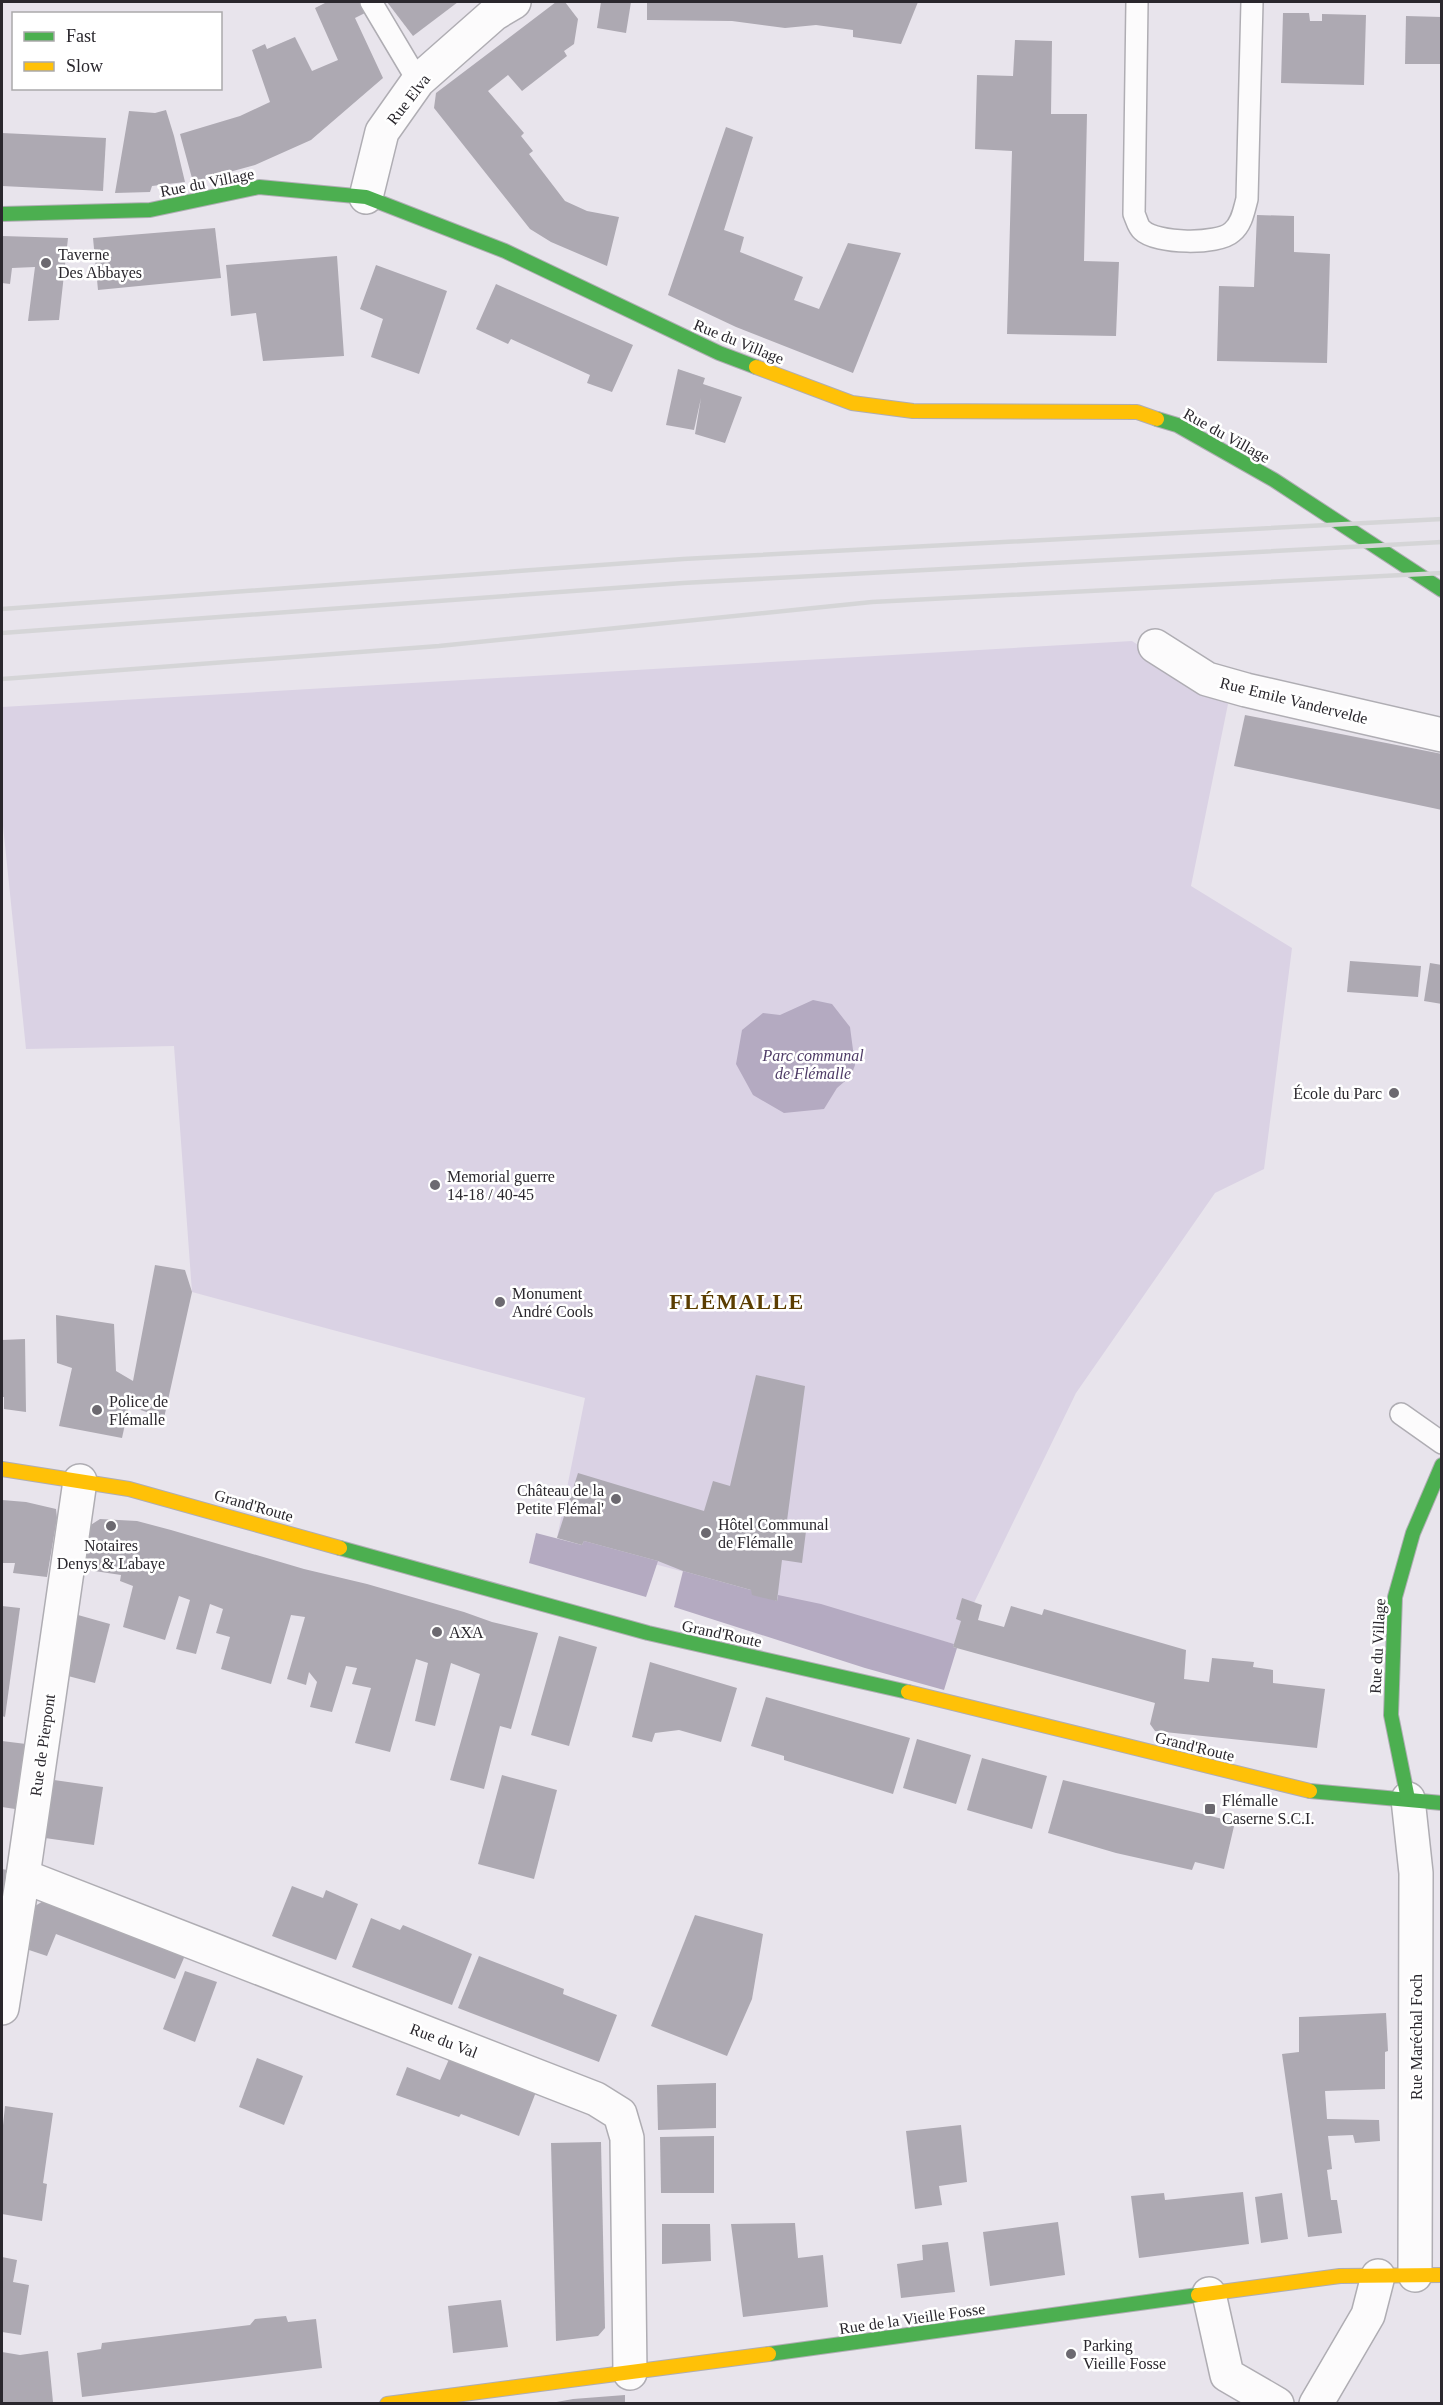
<svg xmlns="http://www.w3.org/2000/svg" width="1443" height="2405" font-family="Georgia,serif">
  <style>
    .green { fill: #dad2e4 }
    .water { fill: #b4aac1 }
    .building { fill: #ada9b2 }
    .lines { fill: none; stroke-linecap: round; stroke-linejoin: round }
    .lane-casing { stroke: #afadb3; stroke-width: 24 }
    .street-casing { stroke: #afadb3; stroke-width: 36 }
    .fast-casing { stroke: #afadb3; stroke-width: 16 }
    .slow-casing { stroke: #afadb3; stroke-width: 16 }
    .lane { stroke: #fcfbfc; stroke-width: 21 }
    .street { stroke: #fcfbfc; stroke-width: 33 }
    .fast { stroke: #4caf50; stroke-width: 14 }
    .slow { stroke: #ffc107; stroke-width: 14 }
    .rail { stroke: #d5d5d7; stroke-width: 4.5 }
    .poi-dot { fill: #6c6970; stroke: #fff; stroke-width: 2 }
    .labels { text-anchor: middle; stroke-width: 5; stroke-linejoin: round; paint-order: stroke }
    .street-label { font-size: 16px; fill: #2a272d; stroke: #fff }
    .poi-label { font-size: 16px; fill: #2a272d; stroke: #fff; text-anchor: start }
    .park-label { font-size: 16px; font-style: italic; fill: #4e3b66; stroke: #fff }
    .district-label { font-size: 22px; font-weight: bold; letter-spacing: 1.5px; fill: #5b3d01; stroke: #fff }
  </style>
  <rect width="100%" height="100%" fill="#e8e4ec"/>
  <polygon class="green" points="1132,641 1228,704 1191,886 1292,948 1264,1169 1215,1193 1076,1393 954,1644 557,1538 585,1398 192,1292 174,1046 26,1049 2,816 2,707"/>
  <g class="water">
    <polygon points="813,1000 832,1004 850,1027 855,1065 851,1076 837,1088 824,1109 784,1113 753,1095 736,1064 742,1030 763,1013 780,1015"/>
    <polygon points="536,1533 582,1545 584,1541 658,1561 646,1597 529,1563"/>
    <polygon points="683,1571 751,1590 777,1601 778,1595 821,1604 954,1644 953,1647 957,1648 944,1690 865,1668 674,1607"/>
  </g>
  <g class="building">
    <polygon points="327,2 364,2 367,12 355,18 383,78 311,140 255,165 193,182 180,134 240,116 270,102 252,50 265,44 267,49 295,37 312,71 338,60 315,8"/>
    <polygon points="387,2 458,2 413,36"/>
    <polygon points="556,2 565,2 578,19 574,44 564,51 567,56 522,91 508,75 488,91 524,133 521,136 533,151 529,154 565,201 587,211 619,217 607,266 551,242 530,229 434,108 436,93"/>
    <polygon points="601,2 631,2 626,33 597,28"/>
    <polygon points="647,2 918,2 901,44 853,37 853,30 816,25 785,28 732,21 647,20"/>
    <polygon points="1283,13 1309,13 1310,21 1322,21 1322,14 1366,15 1364,85 1281,83"/>
    <polygon points="1406,16 1442,17 1442,64 1405,64"/>
    <polygon points="1015,40 1052,41 1051,114 1087,114 1084,261 1119,262 1116,336 1007,334 1012,151 975,149 977,75 1013,76"/>
    <polygon points="166,110 174,136 185,182 152,186 150,192 115,193 129,111 155,113"/>
    <polygon points="726,127 753,137 724,230 744,237 740,252 803,277 794,300 819,309 848,243 901,253 853,373 736,327 668,295"/>
    <polygon points="2,133 106,138 103,191 2,186"/>
    <polygon points="1257,215 1294,216 1294,252 1330,254 1327,363 1217,361 1219,286 1254,287"/>
    <polygon points="215,228 221,278 98,290 93,238"/>
    <polygon points="2,236 68,238 59,320 28,321 35,267 12,268 10,284 2,283"/>
    <polygon points="337,256 344,356 263,361 256,313 231,316 226,265"/>
    <polygon points="376,265 447,291 419,374 371,357 383,319 360,309"/>
    <polygon points="496,284 633,345 612,392 587,383 590,375 511,339 508,344 476,329"/>
    <polygon points="678,369 705,378 703,384 742,397 725,443 695,434 701,398 694,430 666,425"/>
    <polygon points="1245,715 1442,754 1442,810 1234,766"/>
    <polygon points="1350,961 1421,966 1418,997 1347,992"/>
    <polygon points="1430,963 1442,965 1442,1004 1424,1001"/>
    <polygon points="155,1265 185,1270 192,1292 164,1418 129,1406 122,1438 59,1426 72,1368 57,1363 56,1315 114,1324 116,1371 133,1381"/>
    <polygon points="25,1339 26,1412 4,1409 4,1397 2,1397 2,1340"/>
    <polygon points="756,1375 805,1386 786,1528 806,1531 802,1563 782,1560 777,1601 752,1595 751,1590 683,1571 658,1561 584,1541 582,1545 557,1538 578,1473 704,1511 713,1481 730,1486"/>
    <polygon points="2,1500 26,1502 56,1509 57,1518 47,1577 13,1573 15,1563 2,1563"/>
    <polygon points="100,1519 137,1521 171,1530 304,1569 367,1584 464,1612 492,1622 538,1633 511,1729 500,1726 484,1789 450,1780 480,1674 451,1663 435,1726 415,1721 428,1663 416,1659 390,1752 355,1743 371,1688 352,1684 357,1668 346,1666 332,1712 310,1707 317,1682 309,1672 306,1685 287,1679 305,1617 291,1615 271,1684 221,1669 230,1637 216,1633 223,1609 210,1604 196,1654 176,1649 190,1600 179,1596 165,1640 123,1627 133,1586 120,1581 121,1575 81,1569 86,1528"/>
    <polygon points="962,1598 982,1605 978,1620 1004,1627 1011,1606 1042,1615 1044,1609 1186,1650 1184,1679 1209,1682 1212,1658 1254,1662 1253,1667 1273,1670 1273,1683 1325,1689 1317,1748 1155,1731 1150,1724 1155,1703 953,1647 961,1621 956,1619"/>
    <polygon points="2,1606 20,1608 5,1717 2,1716"/>
    <polygon points="78,1615 110,1624 95,1683 68,1676"/>
    <polygon points="559,1636 597,1647 569,1746 531,1735"/>
    <polygon points="650,1662 737,1688 721,1742 679,1730 655,1733 652,1742 632,1737"/>
    <polygon points="766,1697 910,1738 893,1794 784,1760 784,1756 751,1746"/>
    <polygon points="917,1739 971,1755 956,1804 903,1788"/>
    <polygon points="2,1741 26,1744 15,1809 2,1807"/>
    <polygon points="982,1758 1047,1776 1032,1829 967,1810"/>
    <polygon points="502,1775 557,1790 534,1879 478,1864"/>
    <polygon points="54,1780 103,1787 94,1845 45,1838"/>
    <polygon points="1063,1780 1235,1822 1224,1869 1195,1862 1192,1870 1116,1853 1048,1833"/>
    <polygon points="2,1869 7,1870 3,1898 2,1898"/>
    <polygon points="292,1886 323,1898 326,1890 358,1904 336,1960 272,1936"/>
    <polygon points="45,1900 186,1953 175,1979 56,1934 47,1956 29,1950 35,1906"/>
    <polygon points="695,1915 763,1934 752,1999 727,2056 651,2026"/>
    <polygon points="371,1918 400,1930 403,1925 472,1954 452,2005 352,1967"/>
    <polygon points="479,1956 564,1989 563,1994 617,2015 599,2062 458,2008"/>
    <polygon points="185,1971 217,1982 195,2042 163,2029"/>
    <polygon points="1386,2013 1388,2051 1385,2052 1385,2089 1325,2091 1327,2119 1379,2120 1380,2141 1355,2143 1353,2135 1328,2136 1332,2169 1327,2170 1331,2200 1337,2200 1342,2233 1308,2237 1282,2054 1299,2052 1299,2017"/>
    <polygon points="450,2057 536,2092 519,2136 461,2114 459,2117 396,2095 407,2067 440,2080"/>
    <polygon points="257,2058 303,2076 284,2125 239,2107"/>
    <polygon points="716,2083 716,2128 658,2130 657,2085"/>
    <polygon points="5,2106 53,2113 43,2183 47,2184 42,2221 2,2214 2,2135"/>
    <polygon points="961,2125 967,2182 939,2186 942,2205 915,2209 906,2131"/>
    <polygon points="714,2136 714,2193 661,2193 660,2137"/>
    <polygon points="601,2142 605,2328 598,2336 556,2341 551,2143"/>
    <polygon points="1243,2192 1249,2244 1139,2258 1131,2196 1164,2193 1165,2200"/>
    <polygon points="1282,2193 1288,2239 1261,2243 1255,2197"/>
    <polygon points="1058,2222 1065,2275 990,2286 983,2232"/>
    <polygon points="795,2223 798,2258 823,2255 828,2307 743,2317 731,2224"/>
    <polygon points="662,2224 710,2224 711,2261 662,2264"/>
    <polygon points="948,2242 955,2292 901,2298 897,2264 923,2260 922,2245"/>
    <polygon points="2,2257 17,2260 13,2282 29,2285 21,2335 2,2332"/>
    <polygon points="501,2300 508,2347 453,2353 448,2306"/>
    <polygon points="286,2316 288,2322 316,2319 322,2368 82,2397 77,2353 101,2349 102,2343 250,2325 255,2319"/>
    <polygon points="48,2351 53,2402 2,2403 2,2352 20,2355"/>
    <polygon points="625,2395 625,2403 551,2403 573,2399"/>
  </g>
  <g class="lines">
    <g class="lane-casing">
      <g id="lane">
        <polyline points="371,2 418,81"/>
        <path d="M1137,2L1134,214C1136,218 1138,227 1142,230C1156,244 1218,245 1232,232C1242,224 1244,210 1247,199L1252,2"/>
        <polyline points="1401,1414 1442,1443"/>
      </g>
    </g>
    <g class="street-casing">
      <g id="street">
        <polyline points="366,197 382,132 418,81 494,14 514,2"/>
        <polyline points="1155,646 1207,679 1246,690 1442,735"/>
        <polyline points="1408,1799 1416,1873 1415,2275"/>
        <polyline points="23,1876 596,2099 620,2114 627,2138 630,2373"/>
        <polyline points="2,2008 23,1876 80,1481"/>
        <polyline points="1209,2294 1227,2375 1277,2404"/>
        <polyline points="1316,2404 1368,2315 1378,2276"/>
      </g>
    </g>
    <g class="fast-casing">
      <g id="fast">
        <polyline points="2,214 150,210 259,187 366,197 505,251 719,353 756,367"/>
        <polyline points="1157,419 1177,425 1274,480 1442,590"/>
        <polyline points="340,1548 648,1633 908,1692"/>
        <polyline points="1310,1791 1442,1803"/>
        <polyline points="1408,1799 1391,1715 1395,1597 1413,1533 1442,1465"/>
        <polyline points="769,2354 1198,2295"/>
      </g>
    </g>
    <g class="slow-casing">
      <g id="slow">
        <polyline points="756,367 852,403 913,411 1137,412 1157,419"/>
        <polyline points="2,1469 129,1489 340,1548"/>
        <polyline points="908,1692 1310,1791"/>
        <polyline points="1198,2295 1340,2276 1442,2275"/>
        <polyline points="387,2404 769,2354"/>
      </g>
    </g>
    <use href="#lane" class="lane"/>
    <use href="#street" class="street"/>
    <use href="#fast" class="fast"/>
    <use href="#slow" class="slow"/>
    <g class="rail">
      <polyline points="2,609 683,559 1442,519"/>
      <polyline points="2,633 683,583 1442,542"/>
      <polyline points="2,679 439,646 872,602 1442,573"/>
    </g>
  </g>
  <g class="poi-dot">
    <circle cx="46" cy="263" r="6"/>
    <circle cx="1394" cy="1093" r="6"/>
    <circle cx="435" cy="1185" r="6"/>
    <circle cx="500" cy="1302" r="6"/>
    <circle cx="97" cy="1410" r="6"/>
    <circle cx="616" cy="1499" r="6"/>
    <circle cx="111" cy="1526" r="6"/>
    <circle cx="706" cy="1533" r="6"/>
    <circle cx="437" cy="1632" r="6"/>
    <rect x="1204" y="1803" width="12" height="12" rx="3"/>
    <circle cx="1071" cy="2354" r="6"/>
  </g>
  <g class="labels">
    <g class="street-label">
      <text transform="translate(408 99) rotate(-52)" y="6">Rue Elva</text>
      <text transform="translate(207 182) rotate(-11)" y="6">Rue du Village</text>
      <text transform="translate(739 341) rotate(22)" y="6">Rue du Village</text>
      <text transform="translate(1227 435) rotate(29)" y="6">Rue du Village</text>
      <text transform="translate(1294 700) rotate(14)" y="6">Rue Emile Vandervelde</text>
      <text transform="translate(254 1505) rotate(16)" y="6">Grand'Route</text>
      <text transform="translate(722 1633) rotate(12)" y="6">Grand'Route</text>
      <text transform="translate(1377 1646) rotate(-87)" y="6">Rue du Village</text>
      <text transform="translate(42 1745) rotate(-82)" y="6">Rue de Pierpont</text>
      <text transform="translate(1195 1746) rotate(14)" y="6">Grand'Route</text>
      <text transform="translate(1416 2037) rotate(-90)" y="6">Rue Maréchal Foch</text>
      <text transform="translate(444 2040) rotate(21)" y="6">Rue du Val</text>
      <text transform="translate(912 2318) rotate(-8)" y="6">Rue de la Vieille Fosse</text>
    </g>
    <g class="poi-label">
      <text x="58" y="260">Taverne<tspan x="58" dy="18">Des Abbayes</tspan></text>
      <text x="1382" y="1099" text-anchor="end">École du Parc</text>
      <text x="447" y="1182">Memorial guerre<tspan x="447" dy="18">14-18 / 40-45</tspan></text>
      <text x="512" y="1299">Monument<tspan x="512" dy="18">André Cools</tspan></text>
      <text x="109" y="1407">Police de<tspan x="109" dy="18">Flémalle</tspan></text>
      <text x="604" y="1496" text-anchor="end">Château de la<tspan x="604" dy="18">Petite Flémal'</tspan></text>
      <text x="718" y="1530">Hôtel Communal<tspan x="718" dy="18">de Flémalle</tspan></text>
      <text x="111" y="1551" text-anchor="middle">Notaires<tspan x="111" dy="18">Denys &amp; Labaye</tspan></text>
      <text x="449" y="1638">AXA</text>
      <text x="1222" y="1806">Flémalle<tspan x="1222" dy="18">Caserne S.C.I.</tspan></text>
      <text x="1083" y="2351">Parking<tspan x="1083" dy="18">Vieille Fosse</tspan></text>
    </g>
    <g class="park-label">
      <text x="813" y="1061">Parc communal<tspan x="813" dy="18">de Flémalle</tspan></text>
    </g>
    <g class="district-label">
      <text x="737" y="1309">FLÉMALLE</text>
    </g>
  </g>
  <rect width="1443" height="2405" fill="none" stroke="#2a272d" stroke-width="6"/>
  <rect x="12" y="12" width="210" height="78" fill="#ffffff" stroke="#aaa9ab" stroke-width="1.5"/>
  <rect x="24" y="32" width="30" height="9" fill="#4caf50" stroke="#aaa9ab" stroke-width="1.5"/>
  <text x="66" y="42" font-size="18" fill="#2a272d">Fast</text>
  <rect x="24" y="62" width="30" height="9" fill="#ffc107" stroke="#aaa9ab" stroke-width="1.5"/>
  <text x="66" y="72" font-size="18" fill="#2a272d">Slow</text>
</svg>
